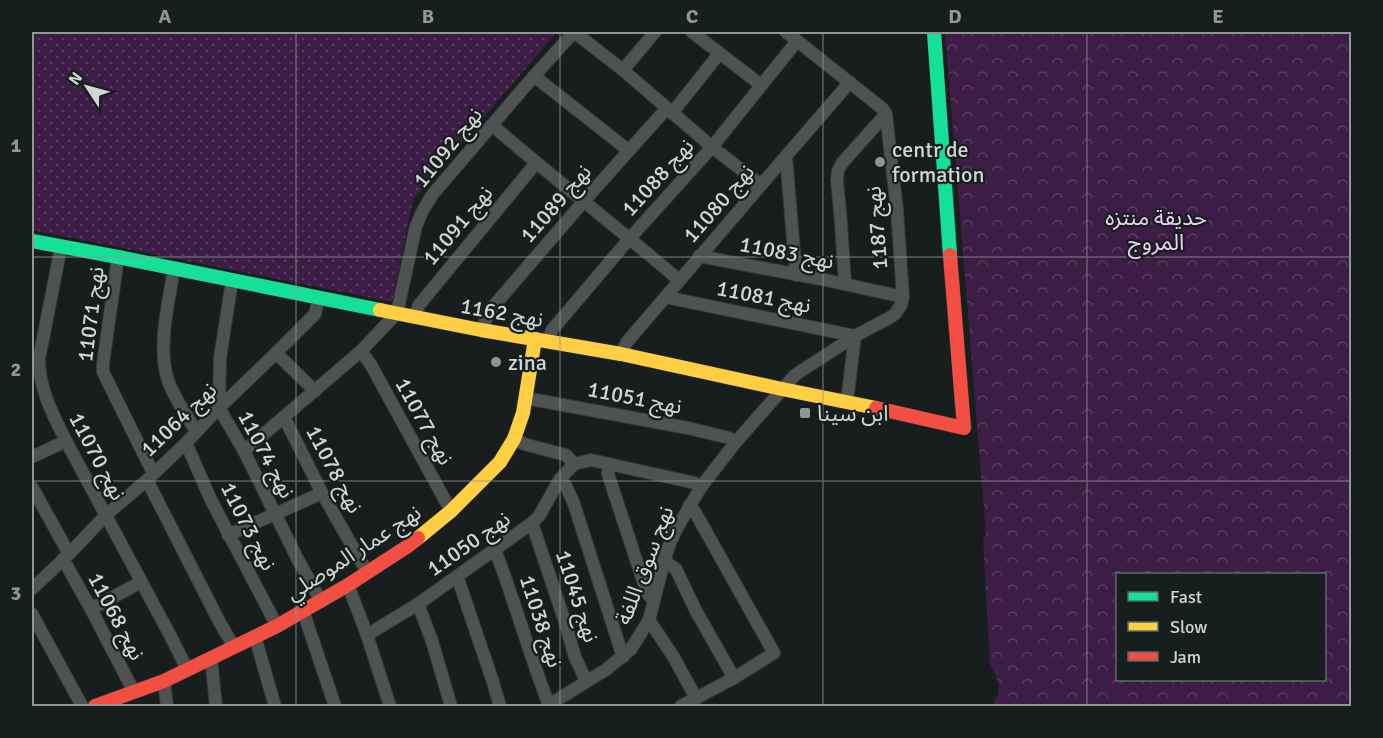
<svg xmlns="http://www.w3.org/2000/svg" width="1383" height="738" font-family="Signika,'Noto Sans Arabic',sans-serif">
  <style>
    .grass { fill: url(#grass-dots) }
    .park { fill: url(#park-crowns); fill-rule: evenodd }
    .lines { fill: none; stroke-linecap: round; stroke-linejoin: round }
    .street-casing { stroke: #353838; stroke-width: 14 }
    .fast-casing { stroke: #353838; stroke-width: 15 }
    .slow-casing { stroke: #353838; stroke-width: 15 }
    .jam-casing { stroke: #353838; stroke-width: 15 }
    .street { stroke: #4e5251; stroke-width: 12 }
    .fast { stroke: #16e098; stroke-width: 14 }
    .slow { stroke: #ffcf43; stroke-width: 14 }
    .jam { stroke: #f24e42; stroke-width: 14 }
    .grid { fill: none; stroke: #909595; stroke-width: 1.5; stroke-opacity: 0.55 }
    .poi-dot { fill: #909595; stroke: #161f1e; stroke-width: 2 }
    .labels { text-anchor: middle; stroke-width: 4.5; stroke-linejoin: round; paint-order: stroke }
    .street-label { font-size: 22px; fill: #d0d5d5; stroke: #161f1e }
    .poi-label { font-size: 22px; fill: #d0d5d5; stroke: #161f1e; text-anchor: start }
    .park-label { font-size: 22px; fill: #eecff6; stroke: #161f1e }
    .neatline { fill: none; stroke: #909595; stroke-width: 2 }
    .grid-label { font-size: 20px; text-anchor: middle; font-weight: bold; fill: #909595 }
  </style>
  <defs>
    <pattern id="grass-dots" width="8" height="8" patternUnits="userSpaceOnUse" patternTransform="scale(1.5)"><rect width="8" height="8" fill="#3d1d46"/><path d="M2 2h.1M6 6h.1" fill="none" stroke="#583d60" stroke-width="1.8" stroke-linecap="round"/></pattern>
    <pattern id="park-crowns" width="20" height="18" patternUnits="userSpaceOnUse" patternTransform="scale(1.5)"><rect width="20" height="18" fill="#3d1d46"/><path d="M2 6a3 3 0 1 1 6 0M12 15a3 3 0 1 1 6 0" fill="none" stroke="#583d60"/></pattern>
  </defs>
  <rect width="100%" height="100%" fill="#181d1d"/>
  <polygon class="grass" points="32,32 557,32 413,200 392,302 32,230"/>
  <path class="park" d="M945,32H1351V706H994C993,699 997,699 998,693C1001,683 995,673 990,665L983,539L986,535ZM1118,574H1324V680H1118Z"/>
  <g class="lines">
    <g class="street-casing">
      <g id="street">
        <polyline points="574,32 623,70 712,147 761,185"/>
        <polyline points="692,32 761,85"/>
        <polyline points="623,70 655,32"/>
        <polyline points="534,76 628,150"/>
        <polyline points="672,113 719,54"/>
        <path d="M492,125C553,178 617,227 679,280"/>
        <polyline points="786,156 796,275"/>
        <path d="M61,247L39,359C39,389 53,415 66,441L171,637L187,669"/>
        <polyline points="699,256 826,280 903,297"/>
        <polyline points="118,257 103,364 103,372 153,473"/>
        <path d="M174,268C169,302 156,350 169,383C175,399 187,416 196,431"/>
        <polyline points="232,281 220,358 219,408 244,451 298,560 321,601"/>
        <polyline points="845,284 841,223 837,180 838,171 842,163 886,114"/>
        <polyline points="665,297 855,336 847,401"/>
        <polyline points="415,316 419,305 536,163"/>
        <polyline points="481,330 491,309 584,201 667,108"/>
        <polyline points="548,341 552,330 630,238 712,147 797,41"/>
        <polyline points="361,351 371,365 451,511"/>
        <polyline points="276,353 315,391"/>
        <polyline points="621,354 627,342 761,185 850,82"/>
        <polyline points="525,398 688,428 729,438 735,443"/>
        <polyline points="284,417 322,493 367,572"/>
        <polyline points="514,439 524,444 566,455 574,464 591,460 695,483 701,487"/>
        <polyline points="186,443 211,500 277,626"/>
        <polyline points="244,451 361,351 397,313 416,226 422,212 432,195 534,76 574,32"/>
        <polyline points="32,457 66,441"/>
        <polyline points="609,464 608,474 647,593 654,601"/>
        <polyline points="560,479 566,486 574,504 623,657"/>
        <polyline points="147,480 220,623 234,647"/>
        <polyline points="32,487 69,554"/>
        <polyline points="532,523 565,622 575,657 586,681"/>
        <polyline points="228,535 322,493"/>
        <path d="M495,550C515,601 529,654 549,705"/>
        <polyline points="63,559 91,609 134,692"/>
        <polyline points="664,561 676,569 696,611 734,678"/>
        <polyline points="457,576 492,679 500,706"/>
        <polyline points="348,585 367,635 390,706"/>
        <polyline points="32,589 69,554 106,515 147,480 186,443 219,408 276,353 315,314 319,297"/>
        <polyline points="418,604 432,641 451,706"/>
        <polyline points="91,609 141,582"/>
        <polyline points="303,611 335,706"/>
        <polyline points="32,614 82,706"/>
        <polyline points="649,620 673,656 696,698"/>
        <polyline points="367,635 418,604 532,523 539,516 560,479 574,464"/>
        <polyline points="255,637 275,706"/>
        <polyline points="211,658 216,706"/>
        <polyline points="164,681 167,706"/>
        <polyline points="547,706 607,669 631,649 649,620 664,561 670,543 677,528 701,487 735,443 795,375 855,336 889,318 895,314 901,305 903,297 897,210 886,114 883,109 786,32"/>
        <polyline points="681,706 734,678 774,653 695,512 689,506"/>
      </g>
    </g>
    <g class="fast-casing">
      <g id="fast">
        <polyline points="934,32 950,255"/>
        <polyline points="32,241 118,257 380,310"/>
      </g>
    </g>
    <g class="slow-casing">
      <g id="slow">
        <polyline points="380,310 481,330 621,354 782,389 876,408"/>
        <polyline points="418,538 451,511 500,462 514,439 523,413 535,339"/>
      </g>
    </g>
    <g class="jam-casing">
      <g id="jam">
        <polyline points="876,408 964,428 950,255"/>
        <polyline points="95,706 164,681 277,626 348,585 408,546 418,538"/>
      </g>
    </g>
    <use href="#street" class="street"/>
    <use href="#fast" class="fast"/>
    <use href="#slow" class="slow"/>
    <use href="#jam" class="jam"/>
  </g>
  <path class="grid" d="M296,32V706M560,32V706M823,32V706M1087,32V706M32,257H1352M32,481H1352"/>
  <g class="poi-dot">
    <circle cx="880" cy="162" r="6"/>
    <circle cx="496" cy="362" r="6"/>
    <rect x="799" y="407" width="12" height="12" rx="3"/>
  </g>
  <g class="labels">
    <g class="street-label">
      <text transform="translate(447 147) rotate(-51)" y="8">نهج 11092</text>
      <text transform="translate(657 177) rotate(-48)" y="8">نهج 11088</text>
      <text transform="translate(555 203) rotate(-49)" y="8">نهج 11089</text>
      <text transform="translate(718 203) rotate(-49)" y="8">نهج 11080</text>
      <text transform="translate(457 225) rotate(-50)" y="8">نهج 11091</text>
      <text transform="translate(876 228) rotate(-95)" y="8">نهج 1187</text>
      <text transform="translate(787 252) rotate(11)" y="8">نهج 11083</text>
      <text transform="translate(764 296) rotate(11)" y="8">نهج 11081</text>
      <text transform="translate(502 312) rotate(10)" y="8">نهج 1162</text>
      <text transform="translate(90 314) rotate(-83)" y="8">نهج 11071</text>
      <text transform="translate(635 397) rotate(11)" y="8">نهج 11051</text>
      <text transform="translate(178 419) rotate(-44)" y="8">نهج 11064</text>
      <text transform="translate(425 421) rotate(61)" y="8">نهج 11077</text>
      <text transform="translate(267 454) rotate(62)" y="8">نهج 11074</text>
      <text transform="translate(98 456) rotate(62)" y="8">نهج 11070</text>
      <text transform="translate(335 469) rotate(62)" y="8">نهج 11078</text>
      <text transform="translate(249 526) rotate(63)" y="8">نهج 11073</text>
      <text transform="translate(468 543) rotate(-35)" y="8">نهج 11050</text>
      <text transform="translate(353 552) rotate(-33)" y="8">نهج عمار الموصلي</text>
      <text transform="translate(644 565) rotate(-69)" y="8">نهج سوق اللفة</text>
      <text transform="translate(578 596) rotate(72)" y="8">نهج 11045</text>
      <text transform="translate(117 616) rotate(62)" y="8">نهج 11068</text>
      <text transform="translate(542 621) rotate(72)" y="8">نهج 11038</text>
    </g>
    <g class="poi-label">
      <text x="892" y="157">centr de<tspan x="892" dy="25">formation</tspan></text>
      <text x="508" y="370">zina</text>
      <text x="817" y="421">ابن سينا</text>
    </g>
    <g class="park-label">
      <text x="1156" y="225">حديقة منتزه<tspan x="1156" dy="25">المروج</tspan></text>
    </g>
  </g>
  <rect width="1383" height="738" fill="none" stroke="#161f1e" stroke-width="66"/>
  <rect x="1116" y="573" width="210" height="108" fill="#161f1e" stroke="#606867" stroke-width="1.5"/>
  <rect x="1128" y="592" width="30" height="9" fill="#16e098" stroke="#606867" stroke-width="1.5"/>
  <text x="1170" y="603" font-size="18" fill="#d0d5d5">Fast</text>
  <rect x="1128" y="622" width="30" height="9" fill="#ffcf43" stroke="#606867" stroke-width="1.5"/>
  <text x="1170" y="633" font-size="18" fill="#d0d5d5">Slow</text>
  <rect x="1128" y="652" width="30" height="9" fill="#f24e42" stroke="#606867" stroke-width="1.5"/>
  <text x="1170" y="663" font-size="18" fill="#d0d5d5">Jam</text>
  <g transform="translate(87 87) rotate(306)" stroke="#161f1e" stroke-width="4.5" paint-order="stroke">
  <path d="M0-4.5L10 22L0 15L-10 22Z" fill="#d0d5d5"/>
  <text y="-9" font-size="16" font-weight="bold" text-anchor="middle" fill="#d0d5d5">N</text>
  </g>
  <rect x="33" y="33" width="1317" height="672" class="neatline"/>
  <g class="grid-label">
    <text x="165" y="23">A</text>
    <text x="428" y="23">B</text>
    <text x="692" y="23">C</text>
    <text x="955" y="23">D</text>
    <text x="1218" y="23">E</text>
    <text x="16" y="152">1</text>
    <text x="16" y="376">2</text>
    <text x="16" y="600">3</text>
  </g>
</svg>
